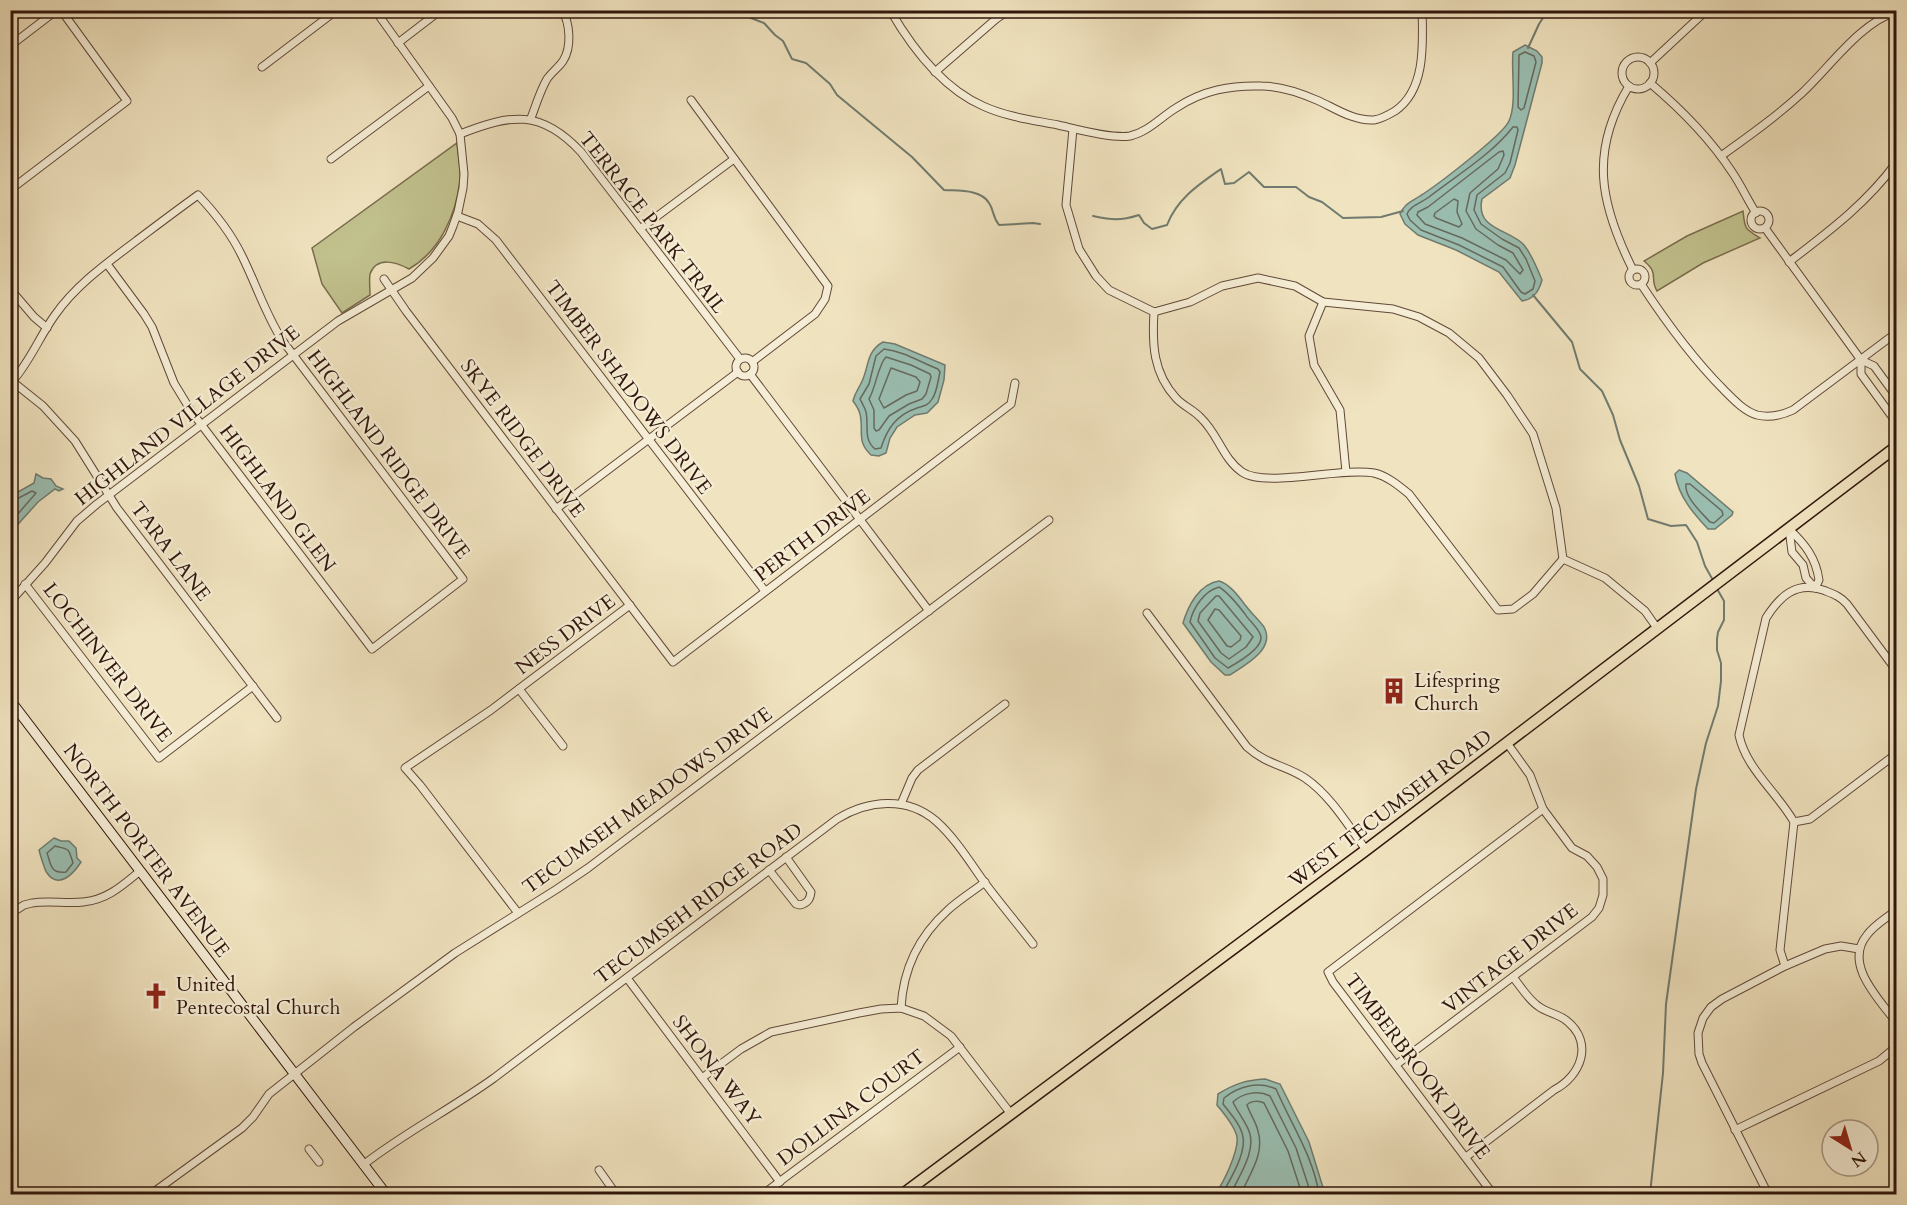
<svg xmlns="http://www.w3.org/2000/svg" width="1907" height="1205" font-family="Cardo,serif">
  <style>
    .green { fill: #c1c18d; stroke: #796c4c; stroke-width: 1.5 }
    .water { fill: #9abeb1; stroke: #707b6f; stroke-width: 1.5 }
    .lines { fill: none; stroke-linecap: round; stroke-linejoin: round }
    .shore { stroke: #666a5e; stroke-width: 1.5 }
    .stream { stroke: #707b6f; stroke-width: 2 }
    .street-casing { stroke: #614939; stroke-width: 9 }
    .secondary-casing { stroke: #31160c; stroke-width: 11 }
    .primary-casing { stroke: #31160c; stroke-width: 13 }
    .street { stroke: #f5edd5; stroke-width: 7 }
    .secondary { stroke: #f5edd5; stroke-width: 9 }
    .primary { stroke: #f0e3bf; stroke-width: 10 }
    .labels { text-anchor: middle; stroke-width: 4.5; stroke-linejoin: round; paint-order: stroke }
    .street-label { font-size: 20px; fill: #31160c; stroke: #f5edd5 }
    .poi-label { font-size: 20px; fill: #31160c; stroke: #f5edd5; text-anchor: start }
  </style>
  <rect width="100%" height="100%" fill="#f0e3bf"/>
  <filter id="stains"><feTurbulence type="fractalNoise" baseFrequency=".00333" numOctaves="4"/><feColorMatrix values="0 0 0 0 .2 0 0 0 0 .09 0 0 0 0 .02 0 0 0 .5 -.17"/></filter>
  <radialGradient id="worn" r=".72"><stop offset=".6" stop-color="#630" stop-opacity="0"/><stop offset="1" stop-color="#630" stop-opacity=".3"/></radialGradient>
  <g class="green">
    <path d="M457,143C458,155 461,168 460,180C456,215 440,251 409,269C396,262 377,256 370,274C369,280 370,289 370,295L342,313L322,284L312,248Z"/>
    <path d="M1743,211C1745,229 1744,228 1760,238L1703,263L1657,291C1649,278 1660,274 1644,261L1687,236Z"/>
  </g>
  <g class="water">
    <path d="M1525,45L1537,51L1542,57V63L1515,165L1510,178L1482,199C1475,230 1510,229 1524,245C1532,255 1537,268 1542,280C1539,291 1534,299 1522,301L1499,272L1456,250L1418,235L1405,224L1400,214C1405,203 1411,202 1420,196C1436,186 1503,135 1509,121C1517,103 1511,73 1513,52Z"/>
    <path d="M883,342L895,344L945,365L944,380L938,402L927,413L915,415L897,427L890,438L886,453L879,456L871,455C856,441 864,431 860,414C859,410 856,405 853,401C855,392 860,387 863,379C869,364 867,351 883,342Z"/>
    <path d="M1679,470L1687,473L1733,512L1732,515L1715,529H1708C1693,513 1679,497 1675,474Z"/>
    <polygon points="36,474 43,478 51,479 56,486 63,489 59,491 55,489 38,502 11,532 11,496 34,483"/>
    <path d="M1219,581C1230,584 1239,597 1246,606C1251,613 1259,620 1264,627C1276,649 1245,665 1230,675H1225L1211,662L1183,623C1188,606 1199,584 1219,581Z"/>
    <path d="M54,838L61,841H69L76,848L77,858L81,862C74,873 59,890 47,873C45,871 40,854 39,850Z"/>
    <path d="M1265,1079L1280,1084L1309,1142L1325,1194H1215C1223,1184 1239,1151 1237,1137C1235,1126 1224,1114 1217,1105L1218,1094C1234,1084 1246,1080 1265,1079Z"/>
  </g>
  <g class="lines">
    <g class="shore">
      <polygon points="1525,52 1534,56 1536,62 1524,108 1521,110 1518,107 1519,55"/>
      <path d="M1513,127H1517L1518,130L1510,163L1505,173L1477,195L1474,210L1481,224L1502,239L1519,248L1526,259L1535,281L1533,289L1525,294L1521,292L1503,267L1459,245L1421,230L1410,220L1407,214C1411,205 1421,203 1429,197C1457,175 1491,155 1513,127Z"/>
      <polygon points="1503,151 1504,155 1498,169 1470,193 1466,211 1476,229 1498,245 1513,253 1523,270 1520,274 1506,260 1462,238 1425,224 1417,215 1418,212 1428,207 1499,152"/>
      <polygon points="1454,199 1458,201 1457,212 1462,224 1459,227 1436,218 1434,216 1435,213"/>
      <path d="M884,349C903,351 920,362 938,369L940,372C938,380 937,393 932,399C928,406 923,406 917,408C896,415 887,429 881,448L875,449C863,439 869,426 866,412C865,408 862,403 860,399L869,384L876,356Z"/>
      <path d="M886,357L911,365L930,374L931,377L926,394L922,399L909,404L889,416L879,430L876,431L874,428V410L869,399C876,387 878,365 886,357Z"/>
      <polygon points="891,368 916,377 920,382 917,391 906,395 884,408 879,399"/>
      <path d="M1686,484H1690L1722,511L1723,515L1714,523L1710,522C1701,512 1684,497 1686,484Z"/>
      <polyline points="10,501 15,500 32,491 36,493 10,523"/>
      <path d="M1219,587C1229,593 1238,605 1245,614C1249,621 1260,629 1261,637C1262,649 1237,663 1228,668L1215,658L1190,622C1193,608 1204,591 1219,587Z"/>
      <polygon points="1216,596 1219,596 1253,637 1246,647 1229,659 1221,653 1198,621 1200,613"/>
      <polygon points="1215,609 1219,610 1241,636 1240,640 1231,647 1227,646 1208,620"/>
      <path d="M55,846C70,850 68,847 73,863L66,872C50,874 51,864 47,853Z"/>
      <path d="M1222,1194C1230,1180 1246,1154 1243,1137C1241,1125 1230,1113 1223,1104L1224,1098C1239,1086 1258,1081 1276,1089C1291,1124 1313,1156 1319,1194"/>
      <path d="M1231,1194C1238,1177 1257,1151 1249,1131C1245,1121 1237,1111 1233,1102C1242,1093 1258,1090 1270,1096L1296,1148L1311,1194"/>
      <path d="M1241,1194C1249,1175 1265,1154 1258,1131C1256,1122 1250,1114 1247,1105C1250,1101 1259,1100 1264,1103L1288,1151L1302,1194"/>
    </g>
    <g class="stream">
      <path d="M726,10L738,13L764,23L775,35L783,41L792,59L806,63L830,84L837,95L912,157L944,190C958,191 981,189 989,203C994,210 992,216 999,225L1033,223L1040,224"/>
      <polyline points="1528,48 1539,24 1548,10"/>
      <path d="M1093,216C1112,220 1120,221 1139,215L1144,223L1152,229L1167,225C1177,199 1198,185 1221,169L1225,184L1234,183L1249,172L1264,187H1296L1309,197L1322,202L1343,218L1381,217L1403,211"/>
      <polyline points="1533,295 1572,342 1580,369 1602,391 1613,415 1620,440 1639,486 1648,519 1671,526 1686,525 1697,542 1705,566 1714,582"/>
      <polyline points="1650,1194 1663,1073 1666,1004 1696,789 1706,743 1718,706 1721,681 1721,663 1717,650 1717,639 1718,632 1724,620 1724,601 1716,587"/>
    </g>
    <g class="street-casing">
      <g id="street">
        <path d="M890,10C912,48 942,88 983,106C1007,117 1033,120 1058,125C1076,129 1112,139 1130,136C1148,132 1161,117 1176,108C1203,90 1231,85 1262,86C1282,86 1301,93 1319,101C1336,109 1354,121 1374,120C1380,119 1390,114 1395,111C1426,90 1423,43 1422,10"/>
        <polyline points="398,43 441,10"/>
        <polyline points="10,46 57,10"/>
        <circle cx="1638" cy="73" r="16"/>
        <polyline points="1650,63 1707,10"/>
        <polyline points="262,67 337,10"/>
        <polyline points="935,72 996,19 1009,10"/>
        <path d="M1650,83C1682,110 1709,137 1732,172C1741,185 1747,199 1756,213"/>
        <path d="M1629,86C1589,152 1600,204 1633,270"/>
        <polyline points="691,100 828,286 825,299 815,314 752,362"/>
        <path d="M531,118C536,105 540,91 547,79C552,72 559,67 563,61C572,47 570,23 562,10"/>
        <polyline points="1073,129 1066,205 1079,249 1096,276 1109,290 1154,312 1190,302 1222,286 1258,278 1295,286 1323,302 1393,309 1419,317 1449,333 1479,358 1507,395 1533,434 1556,508 1563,559"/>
        <path d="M460,134C511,114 541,109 581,152L740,359"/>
        <path d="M1721,156C1749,136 1777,116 1802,93C1829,68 1861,22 1896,12"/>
        <polyline points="331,159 429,86"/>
        <polyline points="10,190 127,101 61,10"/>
        <circle cx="1760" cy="220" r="9"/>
        <polyline points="457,216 478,224 496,240 765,591"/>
        <polyline points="1765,228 1861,360 1874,366 1896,396"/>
        <polyline points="640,229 734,159"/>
        <path d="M1789,262C1828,232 1867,203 1896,163"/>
        <circle cx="1637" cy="277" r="8"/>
        <polyline points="384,279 406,311 673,662 1011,404 1015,383"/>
        <path d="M1641,284C1666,322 1692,358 1724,390C1734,400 1744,411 1757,415C1769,418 1782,415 1793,410L1896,333"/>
        <polyline points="10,289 34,317 47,328"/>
        <polyline points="1323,302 1309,336 1314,365 1340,410 1346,472"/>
        <path d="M1154,312C1152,344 1153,373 1176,398C1183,406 1194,410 1201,418C1218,434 1223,459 1242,472C1265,488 1341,467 1374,473C1387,476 1398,485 1409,494L1498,610L1513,609L1533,594L1563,559"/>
        <circle cx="745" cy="367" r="9"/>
        <polyline points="1861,360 1861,374 1896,422"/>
        <polyline points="750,374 929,611"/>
        <polyline points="13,382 43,406 75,441 117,508 277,718"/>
        <path d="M10,384C29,364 39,337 55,315C76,285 107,263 136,241C156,226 177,210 198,195C215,213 231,233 242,256C256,284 265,313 282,340L463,579L372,649L191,411L174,383L152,327L144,314L107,264"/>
        <polyline points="556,509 738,372"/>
        <path d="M1789,529C1805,544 1816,558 1819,580L1815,588L1806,578L1803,565L1792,552Z"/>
        <polyline points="1563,559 1605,578 1645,611 1657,628"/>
        <polyline points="25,584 159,758 253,686"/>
        <polyline points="10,602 45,563 77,521 97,504 338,321 412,278 433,258 449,236 453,226 458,212 463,188 464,174 460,134 452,118 375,10"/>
        <path d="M1147,613L1247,747C1267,765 1285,765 1305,778C1330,795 1348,825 1366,850"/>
        <polyline points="519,689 563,746"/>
        <polyline points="901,804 912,778 918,770 1005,704"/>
        <polyline points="1794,822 1810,819 1896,754"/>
        <path d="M769,870L796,904L800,905C808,903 810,899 811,892L786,857"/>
        <path d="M1896,910C1887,918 1874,925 1867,935C1843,964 1879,999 1896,1022"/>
        <polyline points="518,913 420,785 405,768 491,710 630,605"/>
        <path d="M10,914L24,905L32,903C49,900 66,904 83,902C107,900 123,885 140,871"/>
        <path d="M1785,966L1780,950L1794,822C1777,792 1746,769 1739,735L1766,618C1780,596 1796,581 1823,590C1833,594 1840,596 1847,604L1896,670"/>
        <polyline points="627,978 780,1182"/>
        <path d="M901,1008C903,970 919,936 948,910C959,900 972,892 985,882"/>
        <polyline points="1396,1065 1592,917 1599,908 1603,895 1603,879 1597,867 1587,856 1572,848 1543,809 1530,775 1507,743"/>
        <polyline points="702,1078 741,1049 771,1032 859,1013 881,1009 901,1008 924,1016 951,1036 1011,1114"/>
        <polyline points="1735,1130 1879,1061 1896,1047"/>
        <polyline points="309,1149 319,1162"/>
        <path d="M1466,1157L1554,1090C1581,1076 1594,1043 1567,1021C1559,1014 1547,1013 1538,1006C1528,999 1521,987 1513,977"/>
        <path d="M363,1165C404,1133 451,1109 494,1078L837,819C868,800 907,796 936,821C954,837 968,859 982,879C998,901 1016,922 1033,944"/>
        <polyline points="599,1170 616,1194"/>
        <polyline points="151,1194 242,1128 253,1117 269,1094 354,1027 455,953 557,889 588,868 1049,520"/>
        <polyline points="763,1194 960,1047"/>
        <polyline points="1493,1194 1333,982 1328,972 1543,809"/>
        <polyline points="1768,1194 1702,1063 1699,1054 1698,1033 1703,1018 1711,1007 1722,999 1785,966 1825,949 1841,946 1859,949"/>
        <polyline points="1891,1194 1896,1192"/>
      </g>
    </g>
    <g class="secondary-casing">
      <polyline id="secondary" points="10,700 386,1194"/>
    </g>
    <g class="primary-casing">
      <polyline id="primary" points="903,1194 1366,850 1896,447"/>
    </g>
    <use href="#street" class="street"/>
    <use href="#secondary" class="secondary"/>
    <use href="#primary" class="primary"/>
  </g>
  <defs>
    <g id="building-bare" transform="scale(2.07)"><path d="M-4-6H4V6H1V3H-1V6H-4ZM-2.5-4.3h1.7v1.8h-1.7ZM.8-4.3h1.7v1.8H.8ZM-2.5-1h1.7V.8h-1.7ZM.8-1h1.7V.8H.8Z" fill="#8f2418" stroke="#f5edd5" stroke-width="2.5" paint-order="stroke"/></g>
    <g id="church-bare" transform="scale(2.07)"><path d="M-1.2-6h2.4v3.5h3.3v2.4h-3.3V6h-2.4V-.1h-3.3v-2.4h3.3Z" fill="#8f2418" stroke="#f5edd5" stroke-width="2.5" paint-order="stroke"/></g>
  </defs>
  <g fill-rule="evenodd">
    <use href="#building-bare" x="1394" y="691"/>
    <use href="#church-bare" x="156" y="996"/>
  </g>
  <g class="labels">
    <g class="street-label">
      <text transform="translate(653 222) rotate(52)" y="7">TERRACE PARK TRAIL</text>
      <text transform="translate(629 387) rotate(53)" y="7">TIMBER SHADOWS DRIVE</text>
      <text transform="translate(187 415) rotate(-38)" y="7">HIGHLAND VILLAGE DRIVE</text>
      <text transform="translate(523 438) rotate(53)" y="7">SKYE RIDGE DRIVE</text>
      <text transform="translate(389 454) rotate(53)" y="7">HIGHLAND RIDGE DRIVE</text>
      <text transform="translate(278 498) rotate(53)" y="7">HIGHLAND GLEN</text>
      <text transform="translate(812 535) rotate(-37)" y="7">PERTH DRIVE</text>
      <text transform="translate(171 551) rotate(53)" y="7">TARA LANE</text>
      <text transform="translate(565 634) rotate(-37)" y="7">NESS DRIVE</text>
      <text transform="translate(108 662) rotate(52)" y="7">LOCHINVER DRIVE</text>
      <text transform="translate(647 800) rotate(-36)" y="7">TECUMSEH MEADOWS DRIVE</text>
      <text transform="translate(1390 808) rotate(-37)" y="7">WEST TECUMSEH ROAD</text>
      <text transform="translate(147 850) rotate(53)" y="7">NORTH PORTER AVENUE</text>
      <text transform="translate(698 903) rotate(-37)" y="7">TECUMSEH RIDGE ROAD</text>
      <text transform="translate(1510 958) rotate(-38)" y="7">VINTAGE DRIVE</text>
      <text transform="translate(1418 1066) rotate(53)" y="7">TIMBERBROOK DRIVE</text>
      <text transform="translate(717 1070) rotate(53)" y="7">SHONA WAY</text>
      <text transform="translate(851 1107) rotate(-37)" y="7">DOLLINA COURT</text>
    </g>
    <g class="poi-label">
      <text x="1414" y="687">Lifespring<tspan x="1414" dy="23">Church</tspan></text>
      <text x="176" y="991">United<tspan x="176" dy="23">Pentecostal Church</tspan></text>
    </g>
  </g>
  <rect width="1907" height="1205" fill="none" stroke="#f0e3bf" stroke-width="36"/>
  <rect x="12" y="12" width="1883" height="1181" fill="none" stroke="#31160c" stroke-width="3"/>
  <rect x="18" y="18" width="1871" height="1169" fill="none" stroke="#31160c" stroke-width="1.5"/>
  <g transform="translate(1850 1148) rotate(143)"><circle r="28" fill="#f5edd5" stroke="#a79785" stroke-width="1.5"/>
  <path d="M0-4.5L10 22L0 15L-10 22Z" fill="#8f2418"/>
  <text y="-9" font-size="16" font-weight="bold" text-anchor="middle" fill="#31160c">N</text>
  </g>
  <rect width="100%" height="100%" filter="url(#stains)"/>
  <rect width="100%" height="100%" fill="url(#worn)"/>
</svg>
